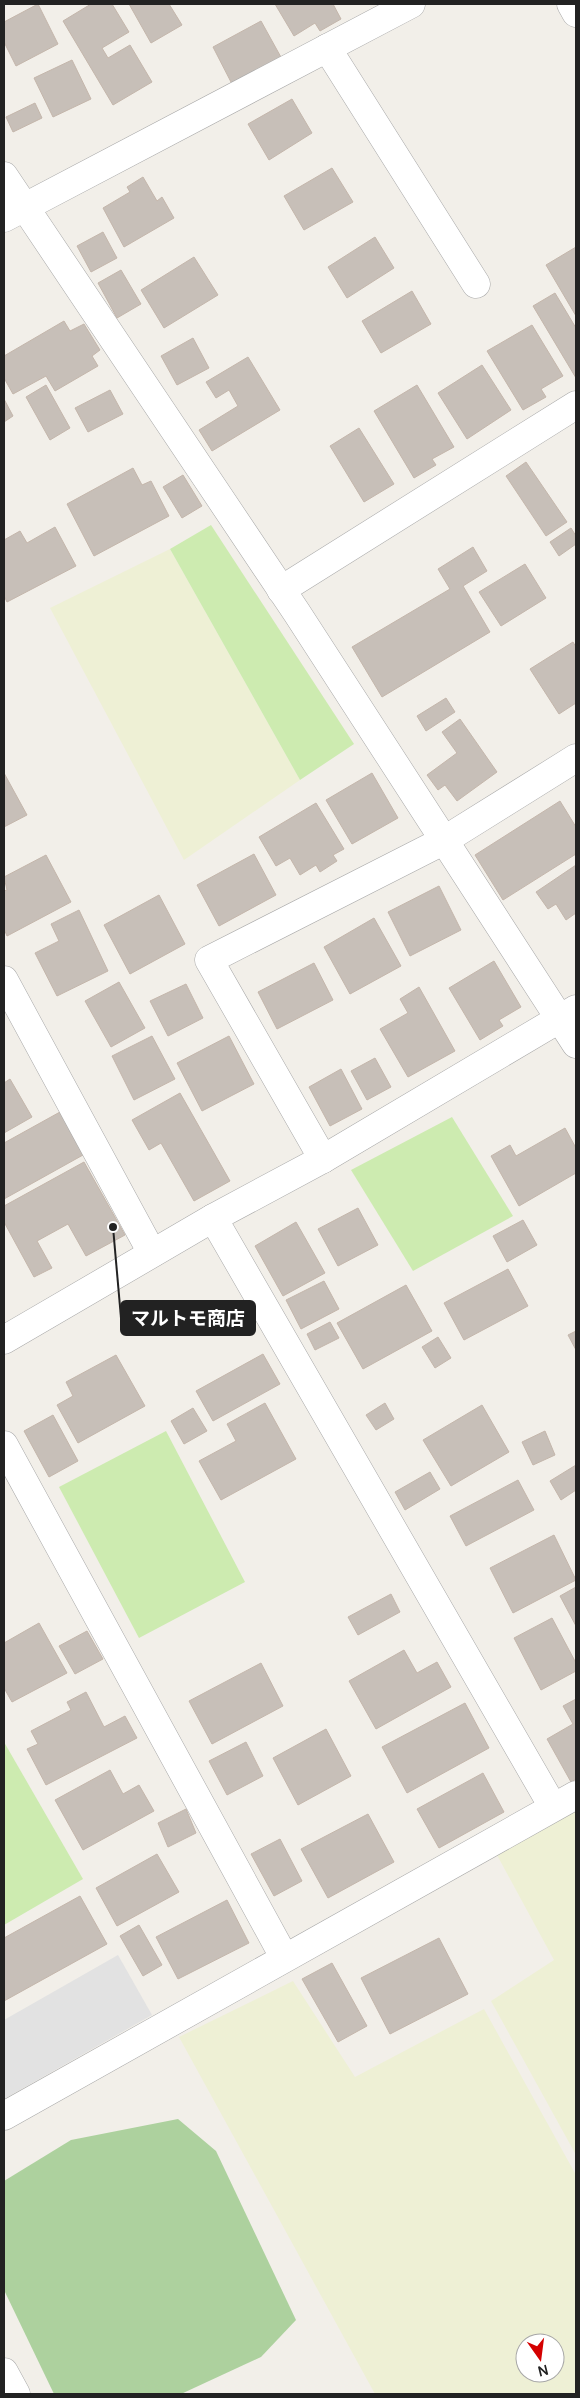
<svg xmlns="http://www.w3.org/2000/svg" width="580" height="2398" font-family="Manrope,'Noto Sans JP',sans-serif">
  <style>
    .farmland { fill: #eef0d5; fill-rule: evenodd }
    .grass { fill: #cdebb0 }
    .forest { fill: #add19e }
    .parking { fill: #e2e2e2 }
    .building { fill: #c7bfb8; stroke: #c4b6ab }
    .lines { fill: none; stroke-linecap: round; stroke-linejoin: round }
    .street-casing { stroke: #a9a9a9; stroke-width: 29 }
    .street { stroke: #fff; stroke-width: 28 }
    .leader { fill: none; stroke: #222; stroke-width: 2 }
    .callout-dot { fill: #222; stroke: #fff; stroke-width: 2 }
    .callout { fill: #222; stroke: #222; stroke-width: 2 }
    .callout-label { font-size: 19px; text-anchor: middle; font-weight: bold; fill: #fff }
  </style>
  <rect width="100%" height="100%" fill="#f2efe9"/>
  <g class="farmland">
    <polygon points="170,549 300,780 184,860 50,608"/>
    <polygon points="576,1811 576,2155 491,2001 554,1960 497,1855"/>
    <path d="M293,1981L355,2077L484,2009L576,2175V2394H375L179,2037ZM525,2343H555V2373H525Z"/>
  </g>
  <g class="grass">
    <polygon points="211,525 354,744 300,780 170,549"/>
    <polygon points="452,1117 513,1216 413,1271 351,1170"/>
    <polygon points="166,1431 245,1582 139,1638 59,1487"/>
    <polygon points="4,1742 83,1879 4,1925"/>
  </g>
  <polygon class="forest" points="178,2119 216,2151 296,2320 261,2357 181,2394 54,2394 4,2290 4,2181 71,2140"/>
  <polygon class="parking" points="118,1955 152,2015 4,2099 4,2020"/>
  <g class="building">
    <polygon points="38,4 58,44 16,66 4,42 4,22"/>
    <polygon points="91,4 112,4 129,32 102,48 108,58 130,45 152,82 113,105 63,21"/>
    <polygon points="129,4 169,4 182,25 151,43"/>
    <polygon points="275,4 333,4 341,19 320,31 315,23 294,36"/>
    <polygon points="261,21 282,59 232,84 213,47"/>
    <polygon points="72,60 91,99 53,117 34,78"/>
    <polygon points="292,99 312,133 269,160 248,124"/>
    <polygon points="35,103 42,118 13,132 6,117"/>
    <polygon points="332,168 353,202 304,230 284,196"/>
    <polygon points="143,177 157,201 162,197 174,218 124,247 103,208 130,192 127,187"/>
    <polygon points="103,232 117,258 91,272 77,246"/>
    <polygon points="375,237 394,268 347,298 328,267"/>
    <polygon points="576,247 576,316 546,265"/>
    <polygon points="194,257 218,295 164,328 141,290"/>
    <polygon points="121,270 141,304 117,318 98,283"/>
    <polygon points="412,291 431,324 381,353 362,321"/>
    <polygon points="555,293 576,328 576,378 533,306"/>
    <polygon points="64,321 70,331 84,324 100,350 92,356 98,366 55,391 46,376 13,394 4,378 4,356"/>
    <polygon points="532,325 563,376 541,389 546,397 523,410 487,351"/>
    <polygon points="193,338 209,368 177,385 161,356"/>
    <polygon points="248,357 280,410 212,451 199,430 238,406 229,390 216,398 206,382"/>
    <polygon points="482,365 511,410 467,439 438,393"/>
    <polygon points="46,385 70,428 50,440 26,397"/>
    <polygon points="417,385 454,447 432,459 436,465 414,478 374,411"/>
    <polygon points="110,390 123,414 88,432 75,408"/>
    <polygon points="4,399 13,416 4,422"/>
    <polygon points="359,428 394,484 364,502 330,446"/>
    <polygon points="526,462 567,522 546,536 506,476"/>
    <polygon points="133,468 142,485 151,481 169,516 94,556 67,504"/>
    <polygon points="183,475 202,506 182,518 163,487"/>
    <polygon points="55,527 76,566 7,602 4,596 4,540 20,531 27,543"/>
    <polygon points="571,528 576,536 576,544 559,556 550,542"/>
    <polygon points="473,547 487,571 463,586 490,632 382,697 352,647 450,589 438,569"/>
    <polygon points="525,564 546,598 501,626 479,592"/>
    <polygon points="573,642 576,647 576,703 559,714 530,669"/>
    <polygon points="446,698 455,712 426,731 417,716"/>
    <polygon points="460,719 497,772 457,801 445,785 438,790 427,775 457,753 442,732"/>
    <polygon points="4,773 27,815 4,827"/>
    <polygon points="372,773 398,818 352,844 326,800"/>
    <polygon points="560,801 576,827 576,854 503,900 475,855"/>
    <polygon points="316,803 344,849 333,855 337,861 320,872 316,865 300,875 290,858 276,866 259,837"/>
    <polygon points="254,854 276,895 219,926 197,885"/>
    <polygon points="46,855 71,902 7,936 4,929 4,891 7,890 4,877"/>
    <polygon points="576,865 576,913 566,920 556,904 548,909 536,892"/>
    <polygon points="439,886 461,930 410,956 388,912"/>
    <polygon points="159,895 185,944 130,974 104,925"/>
    <polygon points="79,910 108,971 57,996 35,953 59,941 51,924"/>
    <polygon points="374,918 401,966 350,994 324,947"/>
    <polygon points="494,961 521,1007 499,1020 503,1026 480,1040 449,988"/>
    <polygon points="314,963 333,1000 277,1029 258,992"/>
    <polygon points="119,982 145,1028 111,1047 85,1001"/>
    <polygon points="186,984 203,1018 168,1036 150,1001"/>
    <polygon points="419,987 455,1051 408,1077 380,1029 408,1013 400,999"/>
    <polygon points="152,1036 175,1079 134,1100 112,1056"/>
    <polygon points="229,1036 254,1084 202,1111 177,1063"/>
    <polygon points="375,1058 391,1087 367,1100 351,1071"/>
    <polygon points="341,1069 362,1109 330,1126 309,1087"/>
    <polygon points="10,1079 32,1117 4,1133 4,1083"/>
    <polygon points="180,1093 230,1181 194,1201 161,1143 149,1150 132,1120"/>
    <polygon points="60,1112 83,1155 4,1199 4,1143"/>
    <polygon points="565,1128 576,1148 576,1173 519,1206 491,1156 510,1145 516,1156"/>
    <polygon points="84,1162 125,1235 86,1256 68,1224 37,1241 52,1268 34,1277 4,1222 4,1206"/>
    <polygon points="358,1208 378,1245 338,1266 318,1229"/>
    <polygon points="523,1220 537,1245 507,1262 493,1236"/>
    <polygon points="296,1222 325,1273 283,1296 255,1246"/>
    <polygon points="508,1269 528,1306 464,1340 444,1303"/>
    <polygon points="324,1281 339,1309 301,1329 286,1300"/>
    <polygon points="406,1285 432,1331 363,1369 337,1323"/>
    <polygon points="330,1322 339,1338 315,1350 307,1334"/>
    <polygon points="576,1331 576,1350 568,1335"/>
    <polygon points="438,1337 451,1358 435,1368 422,1347"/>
    <polygon points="263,1354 280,1384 213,1421 196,1391"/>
    <polygon points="116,1355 145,1406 78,1443 57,1405 73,1396 66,1382"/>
    <polygon points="265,1403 296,1459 221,1500 199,1461 236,1441 227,1424"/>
    <polygon points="385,1403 394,1419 376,1430 366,1415"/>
    <polygon points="482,1405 509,1452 451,1486 423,1440"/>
    <polygon points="193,1408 207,1431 184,1444 171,1421"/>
    <polygon points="53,1415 78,1461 49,1477 24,1431"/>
    <polygon points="545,1431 555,1455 533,1465 522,1442"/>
    <polygon points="576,1465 576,1490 561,1500 550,1481"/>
    <polygon points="430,1472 440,1489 405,1510 395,1492"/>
    <polygon points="518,1480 534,1510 466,1546 450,1516"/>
    <polygon points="554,1535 576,1580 513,1613 490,1568"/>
    <polygon points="576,1587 576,1626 560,1596"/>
    <polygon points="391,1594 400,1612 358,1635 348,1617"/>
    <polygon points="552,1618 576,1663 576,1671 541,1690 514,1638"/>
    <polygon points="39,1623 67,1673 12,1702 4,1688 4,1643"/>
    <polygon points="87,1631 103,1659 75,1674 59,1646"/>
    <polygon points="404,1650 417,1673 437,1662 451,1687 376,1729 349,1681"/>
    <polygon points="261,1663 283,1706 212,1744 189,1701"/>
    <polygon points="86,1692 104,1727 125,1716 137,1738 46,1785 27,1749 38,1744 31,1731 71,1710 67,1702"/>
    <polygon points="576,1699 576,1779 571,1782 547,1739 573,1724 563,1706"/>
    <polygon points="465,1703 489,1748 407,1793 382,1747"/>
    <polygon points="326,1729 351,1776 298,1805 273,1758"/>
    <polygon points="246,1742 263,1776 227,1795 209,1761"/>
    <polygon points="110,1770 123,1794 139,1785 154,1811 83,1850 55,1800"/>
    <polygon points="483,1773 504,1812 439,1848 417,1809"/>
    <polygon points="186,1809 196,1833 168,1847 158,1823"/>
    <polygon points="368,1814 394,1862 328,1898 301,1849"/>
    <polygon points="280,1839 302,1881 274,1896 251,1854"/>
    <polygon points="157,1854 179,1892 117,1926 96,1888"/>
    <polygon points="80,1896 107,1944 4,2001 4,1938"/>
    <polygon points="227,1900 249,1943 178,1979 156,1937"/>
    <polygon points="139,1925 162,1965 143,1976 120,1936"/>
    <polygon points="439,1938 468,1994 390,2034 361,1978"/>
    <polygon points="332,1963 367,2026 338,2042 302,1979"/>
  </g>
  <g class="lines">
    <g class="street-casing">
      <g id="street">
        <polyline points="571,4 576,13"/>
        <polyline points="327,48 476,284"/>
        <polyline points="4,176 297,613 576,1044"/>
        <polyline points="4,218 411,4"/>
        <polyline points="281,590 576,405"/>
        <polyline points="4,980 152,1253"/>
        <polyline points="323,1159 209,960 443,841 576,758"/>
        <polyline points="213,1218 553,1807"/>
        <polyline points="4,1340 213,1218 323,1159 576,1009"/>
        <polyline points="4,1445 284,1957"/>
        <polyline points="4,2116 576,1795"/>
        <polyline points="4,2372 16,2394"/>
      </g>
    </g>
    <use href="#street" class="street"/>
  </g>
  <path class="leader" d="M113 1227L121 1318"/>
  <circle class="callout-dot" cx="113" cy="1227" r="5"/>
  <rect class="callout" x="121" y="1301" width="134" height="34" rx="5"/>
  <g class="callout-label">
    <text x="188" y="1325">マルトモ商店</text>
  </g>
  <rect width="580" height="2398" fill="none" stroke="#222222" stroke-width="10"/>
  <g transform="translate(540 2358) rotate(166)"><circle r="24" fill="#ffffff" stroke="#a7a7a7"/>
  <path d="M0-4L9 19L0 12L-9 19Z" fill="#d40000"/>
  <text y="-8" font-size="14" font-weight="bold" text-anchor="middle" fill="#222222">N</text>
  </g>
</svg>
